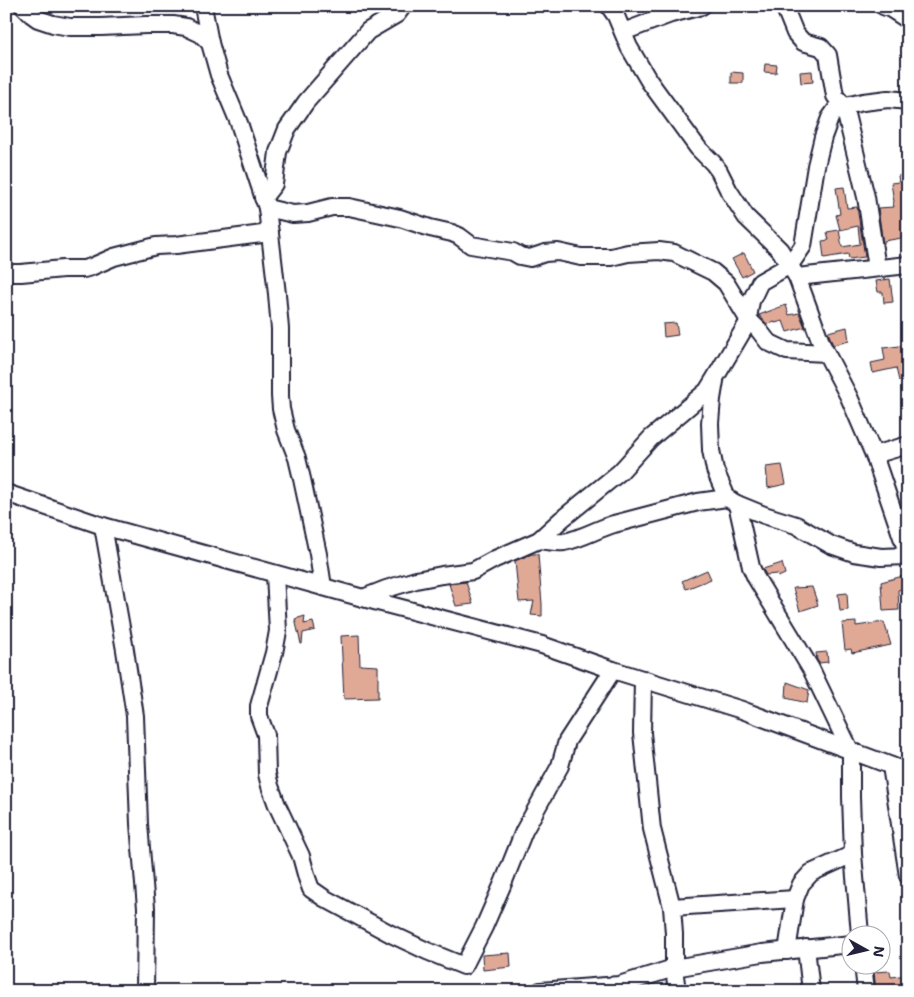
<svg xmlns="http://www.w3.org/2000/svg" width="914" height="997" font-family="'Shantell Sans',sans-serif">
  <style>
    .building { fill: #e0a996; stroke: #22223b }
    .lines { fill: none; stroke-linecap: round; stroke-linejoin: round }
    .minor-casing { stroke: #22223b; stroke-width: 20 }
    .minor { stroke: #fff; stroke-width: 16 }
  </style>
  <rect width="100%" height="100%" fill="#fff"/>
  <filter id="ink" filterUnits="userSpaceOnUse"><feTurbulence type="fractalNoise" baseFrequency=".02" numOctaves="2"/><feDisplacementMap in="SourceGraphic" scale="10" xChannelSelector="R" yChannelSelector="G"/><feConvolveMatrix kernelMatrix="1 2 1 2 8 2 1 2 1" color-interpolation-filters="sRGB"/></filter>
  <g filter="url(#ink)">
    <g class="building">
      <polygon points="765,64 777,65 776,73 764,72"/>
      <polygon points="812,71 813,82 801,83 800,72"/>
      <polygon points="731,72 743,73 743,83 731,83"/>
      <polygon points="908,175 908,237 884,241 884,244 883,244 878,208 894,207 893,203 894,202 891,183 899,182 898,176"/>
      <polygon points="844,187 847,208 857,207 865,257 849,259 848,254 824,258 822,241 829,240 827,232 839,230 842,247 860,244 858,226 840,230 836,215 840,214 836,188"/>
      <polygon points="744,253 753,271 742,277 732,259"/>
      <polygon points="890,279 893,302 884,303 883,292 878,292 876,281"/>
      <polygon points="786,305 789,315 799,313 805,327 787,332 783,321 775,323 775,322 767,324 759,315"/>
      <polygon points="676,323 678,335 664,337 663,324"/>
      <polygon points="847,327 849,341 833,345 828,332"/>
      <polygon points="908,345 908,379 899,381 896,368 873,373 871,363 885,360 883,348"/>
      <polygon points="782,465 786,484 768,488 766,467"/>
      <polygon points="532,554 538,554 542,604 542,616 531,615 534,601 519,602 515,561"/>
      <polygon points="782,563 785,574 778,577 777,574 766,575 763,569"/>
      <polygon points="707,570 711,579 686,589 682,581"/>
      <polygon points="903,576 906,588 898,590 899,610 883,611 881,582"/>
      <polygon points="466,582 473,604 456,606 449,584"/>
      <polygon points="812,587 818,605 800,611 793,588"/>
      <polygon points="847,593 848,610 840,611 838,594"/>
      <polygon points="305,616 304,624 313,622 315,630 303,633 302,644 301,644 295,619"/>
      <polygon points="856,622 856,626 884,622 891,645 852,653 851,649 845,650 842,623"/>
      <polygon points="359,635 360,665 378,666 378,698 344,699 341,636"/>
      <polygon points="827,652 828,662 819,663 817,660 816,653"/>
      <polygon points="787,682 809,690 807,703 786,698"/>
      <polygon points="510,953 511,967 483,970 482,955"/>
      <polygon points="890,971 891,977 908,975 908,991 876,991 874,972"/>
    </g>
    <g class="lines">
      <g class="minor-casing">
        <g id="minor">
          <polyline points="23,6 31,14 38,19 53,24 70,27 101,27 146,25 173,25 186,27 201,34 210,43 219,75 239,123 267,208 277,294 280,329 280,396 281,409 286,430 297,458 302,479 318,554 323,587"/>
          <polyline points="203,6 210,43"/>
          <polyline points="609,6 616,16 629,47 649,81 698,148 713,163 719,171 729,191 746,217 780,250 797,277 822,345 849,397 874,455 908,555"/>
          <polyline points="784,6 795,33 803,42 821,47 828,55 835,96 844,106 866,197 877,268"/>
          <polyline points="883,6 891,9 908,20"/>
          <polyline points="623,32 671,14 702,6"/>
          <polyline points="263,198 274,184 278,152 287,129 306,102 368,31 397,14 403,6"/>
          <polyline points="267,208 293,214 308,213 332,207 349,207 400,218 430,228 452,233 459,236 471,245 513,252 520,256 530,258 545,253 558,252 581,257 611,257 628,253 659,251 674,253 713,272 726,283 748,319 758,329 768,342 787,351 826,353"/>
          <polyline points="6,273 21,273 63,269 84,269 91,267 114,257 156,246 176,245 270,233"/>
          <polyline points="797,277 908,265"/>
          <polyline points="715,381 712,399 710,423 711,450 715,470 727,498 737,504 764,515 796,525 831,545 854,553 881,557 908,556"/>
          <polyline points="874,455 908,445"/>
          <polyline points="6,493 103,526 363,598 542,645 613,670 742,710 908,772"/>
          <polyline points="737,504 751,567 756,578 811,669 851,752 851,797 853,854 860,934"/>
          <polyline points="103,526 125,650 135,716 139,824 146,908 145,991"/>
          <path d="M539,540C547,541 555,543 564,542C581,539 597,529 614,524L698,502L727,498"/>
          <polyline points="275,574 278,631 274,653 259,706 259,716 266,735 267,774 270,786 277,805 301,856 307,878 311,889 324,898 391,934 427,951 464,966 484,927 504,881 524,831 560,766 567,741 613,670"/>
          <polyline points="363,598 386,589 416,580 442,575 473,571 495,559 539,540 562,519 620,472 651,438 707,391 715,378 747,324 751,301 760,282 790,265 803,246 816,166 823,137 830,118 837,108 863,102 888,99 908,101"/>
          <polyline points="643,679 642,733 652,829 672,907 674,934 674,968 677,991"/>
          <polyline points="891,766 908,876"/>
          <polyline points="672,907 795,899"/>
          <polyline points="806,948 811,991"/>
          <polyline points="787,951 795,899 801,884 811,873 853,854"/>
          <polyline points="863,964 866,991"/>
          <polyline points="540,991 619,985 674,968 762,953 852,944"/>
        </g>
      </g>
      <use href="#minor" class="minor"/>
    </g>
  </g>
  <rect width="914" height="997" fill="none" stroke="#fff" stroke-width="25"/>
  <rect x="12" y="12" width="889" height="972" fill="none" stroke="#22223b" stroke-width="2" filter="url(#ink)"/>
  <g transform="translate(866 950) rotate(98)"><circle r="24" fill="#ffffff" stroke="#a7a7b1"/>
  <path d="M0-4L9 19L0 12L-9 19Z" fill="#22223b"/>
  <text y="-8" font-size="14" font-weight="bold" text-anchor="middle" fill="#22223b">N</text>
  </g>
</svg>
